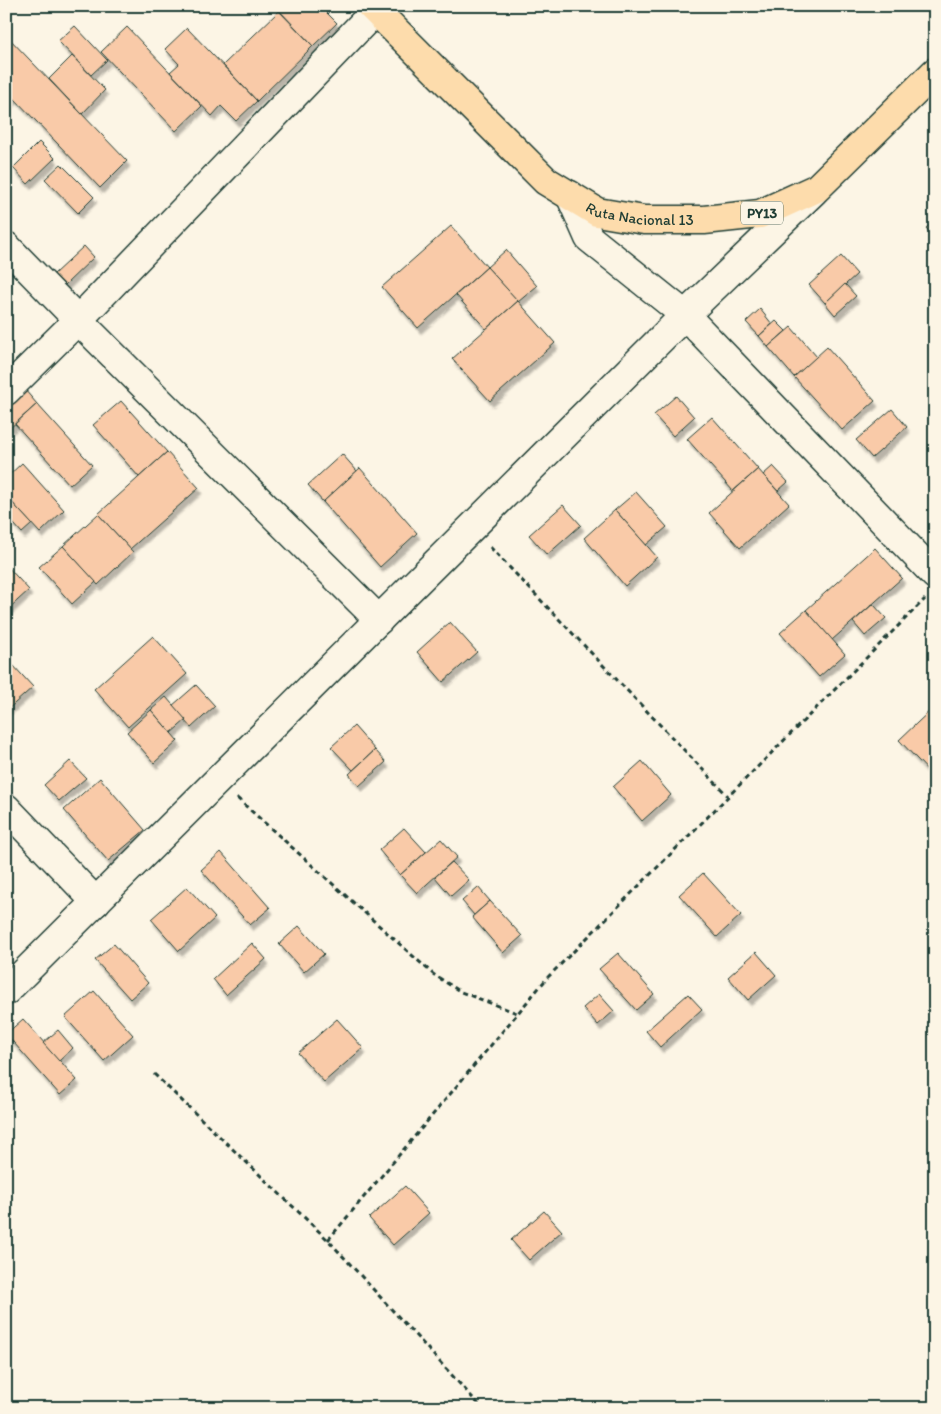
<svg xmlns="http://www.w3.org/2000/svg" width="941" height="1414" font-family="Itim,sans-serif">
  <style>
    .building { fill: #f9caa8; stroke: #1f3d34; filter: url(#shadow) }
    .lines { fill: none; stroke-linecap: round; stroke-linejoin: round }
    .minor-casing { stroke: #1f3d34; stroke-width: 31 }
    .highway-casing { stroke: #1f3d34; stroke-width: 31 }
    .path { stroke: #1f3d34; stroke-width: 3; stroke-dasharray: 5 4; stroke-linecap: butt }
    .minor { stroke: #fcf5e5; stroke-width: 28 }
    .highway { stroke: #fddcac; stroke-width: 28 }
    .labels { text-anchor: middle; stroke-width: 4.5; stroke-linejoin: round; paint-order: stroke }
    .shield { fill: #fcf5e5; stroke: #617469; stroke-width: 1 }
    .shield-label { font-size: 14px; font-weight: bold; fill: #1f3d34 }
    .street-label { font-size: 15px; fill: #1f3d34; stroke: #fcf5e5 }
  </style>
  <defs>
    <filter id="shadow"><feDropShadow dx="3" dy="5.5" stdDeviation="1" flood-color="#0004"/></filter>
  </defs>
  <rect width="100%" height="100%" fill="#fcf5e5"/>
  <filter id="ink" filterUnits="userSpaceOnUse"><feTurbulence type="fractalNoise" baseFrequency=".02" numOctaves="2"/><feDisplacementMap in="SourceGraphic" scale="10" xChannelSelector="R" yChannelSelector="G"/><feConvolveMatrix kernelMatrix="1 2 1 2 8 2 1 2 1" color-interpolation-filters="sRGB"/></filter>
  <g filter="url(#ink)">
    <g class="building">
      <polygon points="279,6 320,6 337,23 313,46 277,8"/>
      <polygon points="279,11 313,46 257,101 223,65"/>
      <polygon points="75,26 107,60 91,75 58,41"/>
      <polygon points="127,27 202,106 176,131 101,52"/>
      <polygon points="187,28 257,101 236,121 221,106 212,116 170,72 179,64 165,49"/>
      <polygon points="6,35 127,161 100,188 14,98 6,106"/>
      <polygon points="72,56 105,90 82,114 49,79"/>
      <polygon points="39,142 55,158 28,184 13,168"/>
      <polygon points="61,164 94,197 78,213 45,179"/>
      <polygon points="935,220 935,238 926,228"/>
      <polygon points="451,226 487,267 418,328 382,287"/>
      <polygon points="84,246 94,257 65,285 54,274"/>
      <polygon points="506,250 537,286 518,302 487,267"/>
      <polygon points="841,256 857,274 825,303 809,285"/>
      <polygon points="487,267 518,301 486,329 456,295"/>
      <polygon points="845,284 856,296 835,315 825,303"/>
      <polygon points="518,301 555,343 490,401 452,359"/>
      <polygon points="760,309 772,324 759,336 746,322"/>
      <polygon points="776,321 786,331 768,347 759,336"/>
      <polygon points="791,327 817,357 794,377 768,347"/>
      <polygon points="827,347 875,401 842,430 794,377"/>
      <polygon points="25,390 37,404 10,428 6,424 6,407"/>
      <polygon points="676,396 694,417 673,436 654,415"/>
      <polygon points="121,401 167,452 139,477 93,425"/>
      <polygon points="37,404 92,465 70,485 15,424"/>
      <polygon points="892,409 907,427 872,458 856,440"/>
      <polygon points="712,417 758,469 733,491 687,439"/>
      <polygon points="167,452 199,488 130,549 98,514"/>
      <polygon points="342,454 357,471 323,502 308,485"/>
      <polygon points="22,463 64,510 40,533 6,496 6,478"/>
      <polygon points="773,466 788,482 778,491 763,475"/>
      <polygon points="360,468 417,533 380,567 323,502"/>
      <polygon points="758,469 789,504 740,548 709,513"/>
      <polygon points="636,492 667,527 646,545 615,510"/>
      <polygon points="8,498 32,524 22,533 6,515 6,500"/>
      <polygon points="563,505 581,525 547,555 529,535"/>
      <polygon points="615,510 657,557 625,586 584,538"/>
      <polygon points="98,514 133,552 98,585 63,546"/>
      <polygon points="63,546 96,582 72,604 39,567"/>
      <polygon points="875,548 902,578 832,640 806,610"/>
      <polygon points="6,565 29,590 6,611"/>
      <polygon points="873,604 886,618 865,636 853,622"/>
      <polygon points="806,610 845,654 819,677 780,633"/>
      <polygon points="450,622 477,652 443,682 417,652"/>
      <polygon points="153,636 187,674 128,727 94,689"/>
      <polygon points="12,664 33,687 6,711 6,669"/>
      <polygon points="196,685 215,706 191,728 172,706"/>
      <polygon points="166,697 186,720 171,733 151,710"/>
      <polygon points="935,706 935,778 899,740"/>
      <polygon points="151,710 178,741 154,763 127,732"/>
      <polygon points="354,726 375,750 353,770 331,747"/>
      <polygon points="375,750 386,762 359,786 349,774"/>
      <polygon points="70,761 86,778 59,801 44,785"/>
      <polygon points="642,761 671,795 642,821 613,787"/>
      <polygon points="100,778 145,830 108,861 64,810"/>
      <polygon points="404,828 426,852 400,875 379,850"/>
      <polygon points="441,839 457,857 417,893 400,875"/>
      <polygon points="221,852 270,908 250,925 201,870"/>
      <polygon points="452,862 469,880 451,896 435,877"/>
      <polygon points="703,873 741,915 717,937 679,895"/>
      <polygon points="187,887 215,918 179,951 151,919"/>
      <polygon points="478,887 490,901 474,915 462,901"/>
      <polygon points="490,901 522,936 503,953 472,917"/>
      <polygon points="299,926 324,954 304,972 279,944"/>
      <polygon points="252,943 266,959 226,995 213,979"/>
      <polygon points="114,944 148,983 130,999 95,960"/>
      <polygon points="756,952 776,975 748,1000 728,977"/>
      <polygon points="618,953 654,994 636,1010 599,969"/>
      <polygon points="94,991 133,1035 104,1061 65,1017"/>
      <polygon points="599,994 614,1011 598,1025 583,1008"/>
      <polygon points="688,994 702,1009 660,1047 646,1031"/>
      <polygon points="23,1019 77,1080 60,1095 6,1034"/>
      <polygon points="337,1019 363,1048 324,1082 298,1053"/>
      <polygon points="58,1030 73,1048 59,1061 43,1043"/>
      <polygon points="405,1186 429,1213 393,1245 369,1218"/>
      <polygon points="544,1211 562,1231 529,1260 511,1240"/>
    </g>
    <g class="lines">
      <g class="minor-casing">
        <g id="minor">
          <polyline points="570,195 589,238 685,315 935,575"/>
          <polyline points="6,246 78,320 379,620"/>
          <polyline points="6,391 78,320 375,11"/>
          <polyline points="6,808 96,902"/>
          <polyline points="6,991 685,315 814,191"/>
        </g>
      </g>
      <g class="highway-casing">
        <g id="highway">
          <path id="s1" d="M371,6L546,181L597,212L644,220H704L760,214L817,188L935,72"/>
        </g>
      </g>
      <g class="path">
        <polyline points="490,547 728,796"/>
        <polyline points="237,798 433,974 461,992 517,1013"/>
        <polyline points="154,1074 328,1240 482,1408"/>
        <polyline points="328,1240 548,977 925,599"/>
      </g>
      <use href="#minor" class="minor"/>
      <use href="#highway" class="highway"/>
    </g>
  </g>
  <g class="labels">
    <rect class="shield" x="741" y="201.5" width="42" height="23" rx="4"/>
    <g class="shield-label">
      <text x="762" y="218">PY13</text>
    </g>
    <g class="street-label">
      <text dy="5" stroke="none"><textPath href="#s1" startOffset="350">Ruta Nacional 13</textPath></text>
    </g>
  </g>
  <rect width="941" height="1414" fill="none" stroke="#fcf5e5" stroke-width="25"/>
  <rect x="12" y="12" width="916" height="1389" fill="none" stroke="#1f3d34" stroke-width="2" filter="url(#ink)"/>
</svg>
